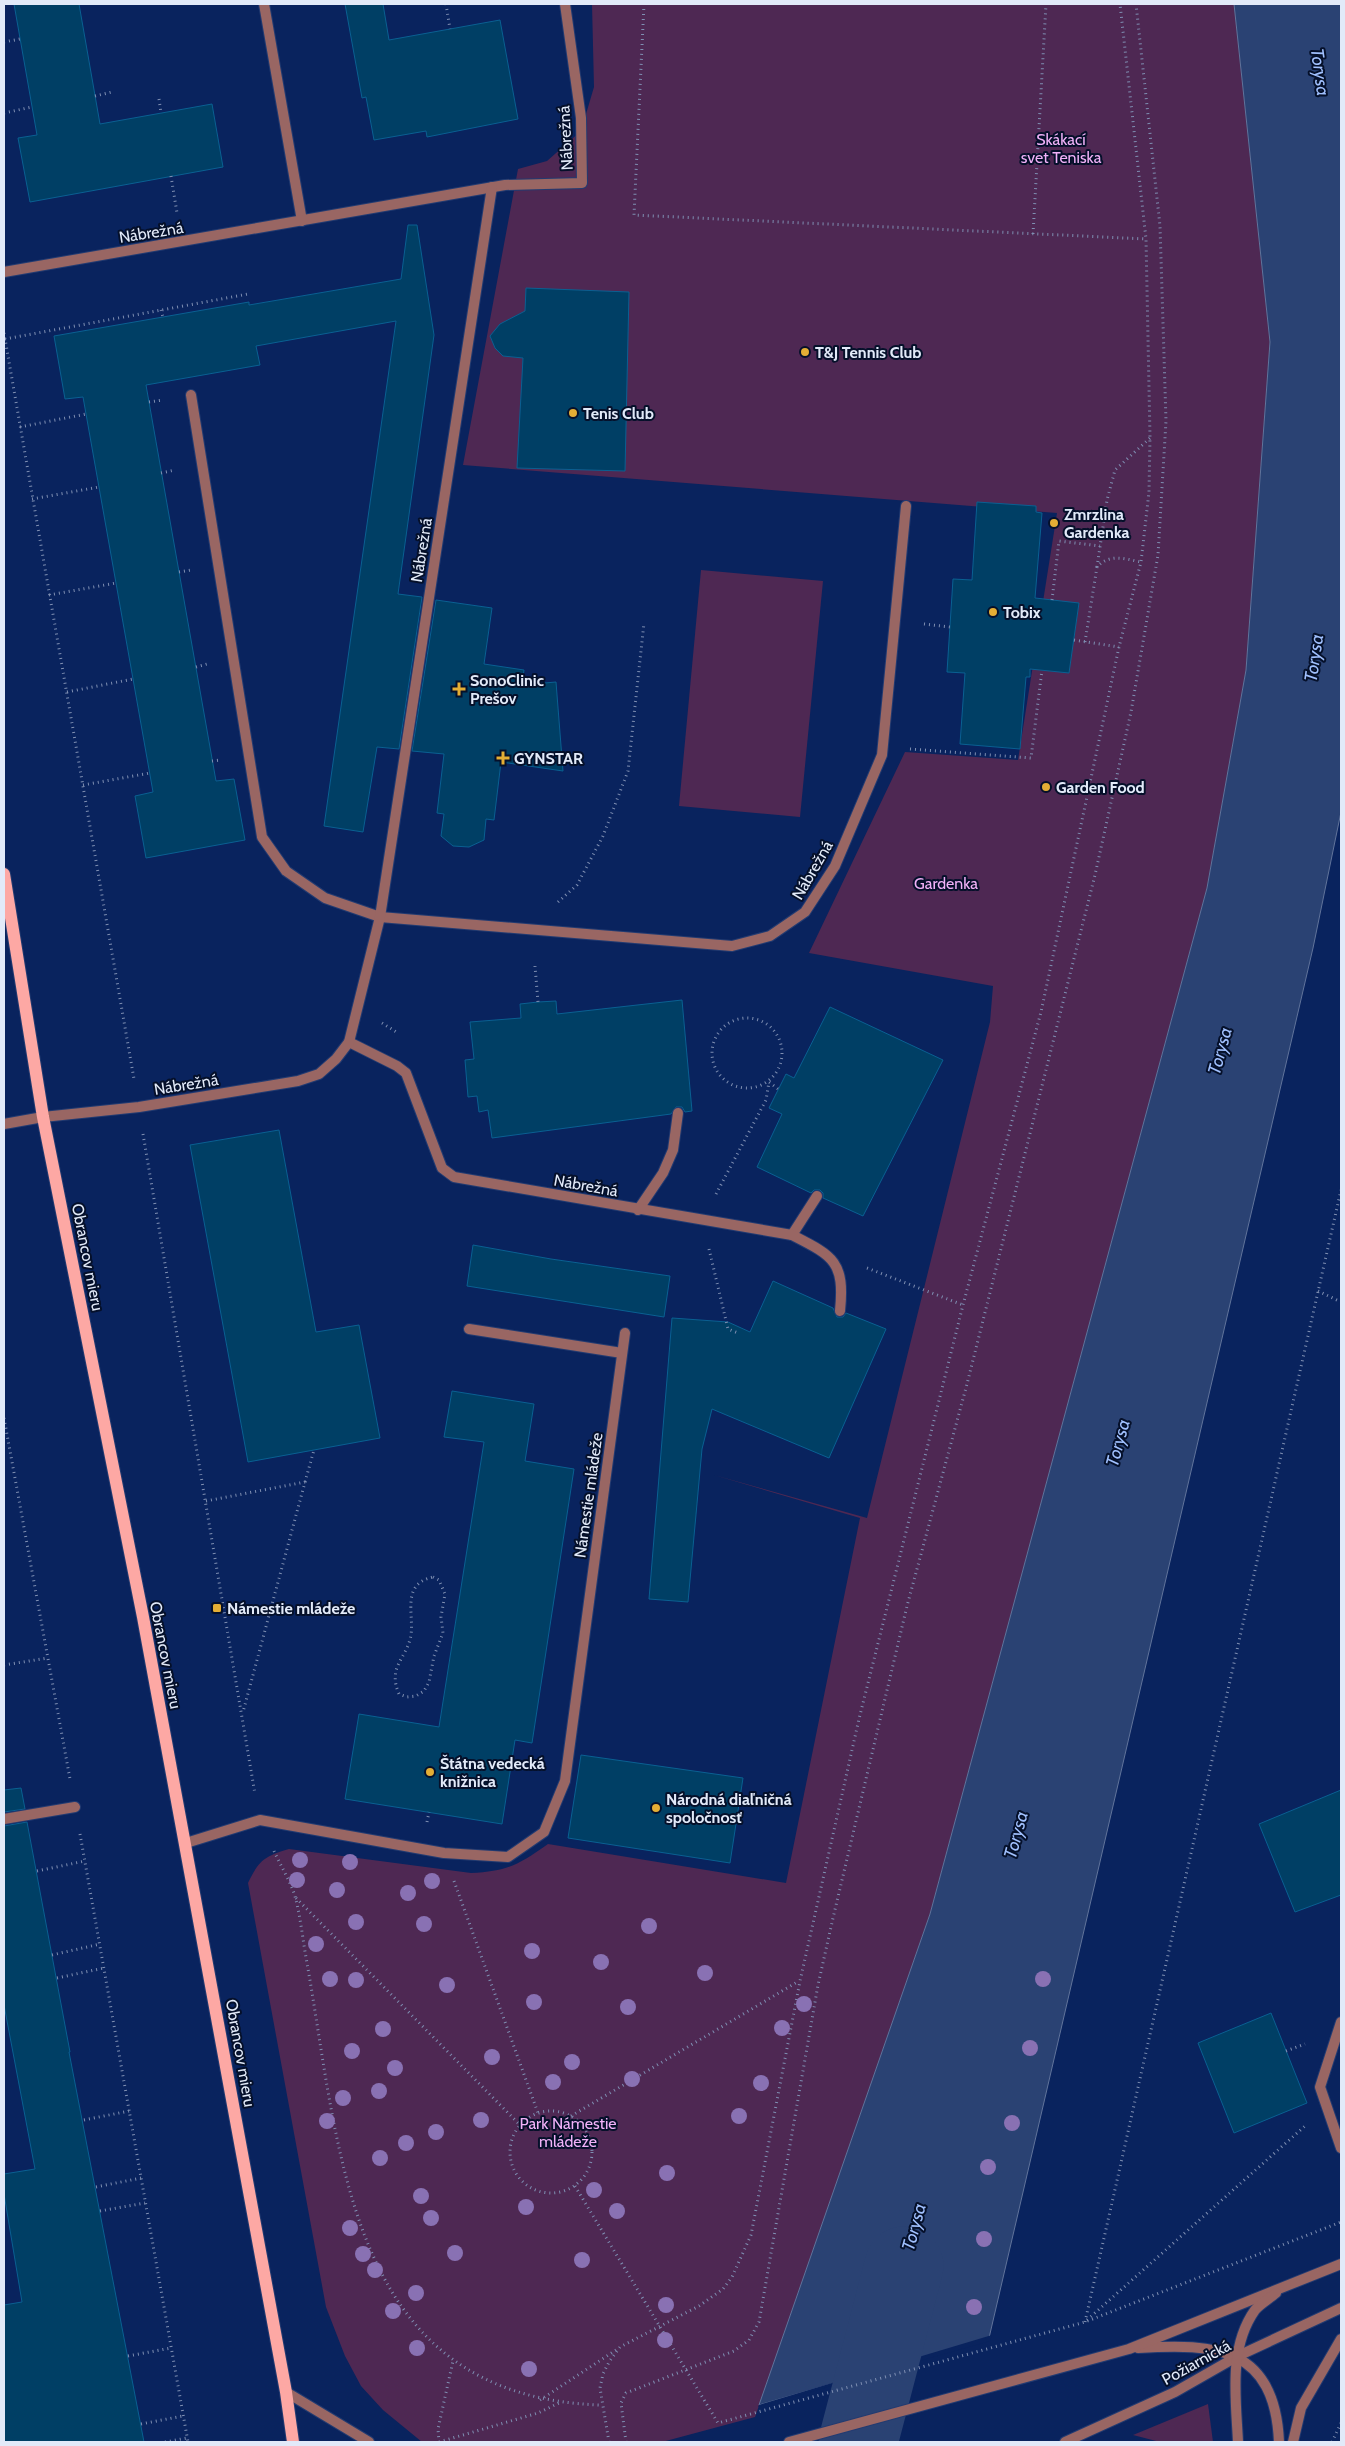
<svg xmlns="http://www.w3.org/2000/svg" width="1345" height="2446" font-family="Cabin,sans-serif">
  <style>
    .green { fill: #4e2853 }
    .water { fill: #2a4273; stroke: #61749b }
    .pier { fill: #09235e }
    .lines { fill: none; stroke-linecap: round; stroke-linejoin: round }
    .river { stroke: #2a4273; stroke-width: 79 }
    .building { fill: #003f65; stroke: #0a6092 }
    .lane-casing { stroke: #233b71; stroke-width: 12 }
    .street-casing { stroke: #233b71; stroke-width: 12 }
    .primary-casing { stroke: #233b71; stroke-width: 14 }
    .path { stroke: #7f8fb2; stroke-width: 3; stroke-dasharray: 1 4; stroke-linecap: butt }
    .lane { stroke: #996663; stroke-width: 10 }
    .street { stroke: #996663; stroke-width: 10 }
    .primary { stroke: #fda8a4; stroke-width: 12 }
    .tree { fill: #8971b3 }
    .poi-dot { fill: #e4ae35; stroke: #05102a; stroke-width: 2 }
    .labels { text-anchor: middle; stroke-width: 4; stroke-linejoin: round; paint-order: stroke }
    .street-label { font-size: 16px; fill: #e2eaf9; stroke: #05102a }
    .park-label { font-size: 16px; fill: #f1b1f8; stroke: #05102a }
    .poi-label { font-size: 16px; font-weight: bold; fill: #e2eaf9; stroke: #05102a; text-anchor: start }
    .water-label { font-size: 18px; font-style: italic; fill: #a0c0fe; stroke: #05102a }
  </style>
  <rect width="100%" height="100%" fill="#09235e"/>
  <g class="green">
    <path d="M592,4H1234L1270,342L1246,670L1207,888L930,1914L755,2417L662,2442H422L383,2410L361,2386L345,2356L326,2307L248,1883C259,1860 265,1856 289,1849L471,1873C508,1871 518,1865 548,1844L786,1883L860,1518L714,1475L867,1518L990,1022L993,986L809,953L905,752L1018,760L1057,513L463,465L518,169L547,161L581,131L594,87Z"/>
    <polygon points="701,570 823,581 800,817 679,806"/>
    <polygon points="1208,2404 1213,2442 1160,2442 1133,2435"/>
  </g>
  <polygon class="water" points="1234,4 1341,4 1341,812 1313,948 989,2338 759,2405 930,1914 1207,888 1246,670 1270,342"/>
  <polygon class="pier" points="992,2335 990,2341 758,2407 759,2405"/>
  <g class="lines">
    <polyline class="river" points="858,2442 904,2266"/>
  </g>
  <g class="building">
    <polygon points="14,4 79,4 100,124 212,104 223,167 30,202 18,138 37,135"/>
    <polygon points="345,4 383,4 389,40 500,20 518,119 427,137 426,131 374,140 366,97 362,98"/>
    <polygon points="408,225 417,225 434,335 398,594 422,597 399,749 377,747 363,832 324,826 396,321 256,346 260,365 146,385 216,781 234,779 245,840 146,858 135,796 153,792 133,679 83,397 65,399 54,336 249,302 249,305 401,279"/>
    <polygon points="526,288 629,292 625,471 517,468 523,358 503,356 495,348 490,336 500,324 525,311"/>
    <polygon points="977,502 1036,506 1036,512 1042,513 1035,598 1079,603 1069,673 1030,669 1030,677 1026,677 1020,749 960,744 965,673 947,672 953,579 972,580"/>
    <polygon points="436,600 492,608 484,664 524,670 522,685 556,682 563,771 501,762 494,820 486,819 484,840 469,847 453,846 441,836 444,814 437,813 444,754 412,751"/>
    <polygon points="682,1000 692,1111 685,1112 682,1107 676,1107 671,1114 492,1138 488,1110 479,1112 477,1096 468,1097 465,1060 474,1059 470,1022 521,1018 520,1004 538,1002 556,1001 557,1014"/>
    <polygon points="830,1007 943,1060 863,1216 823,1198 823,1193 820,1190 814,1190 811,1193 757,1167 782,1114 769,1108 786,1074 794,1078"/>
    <polygon points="279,1130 316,1332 359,1325 380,1438 248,1462 190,1145"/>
    <polygon points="473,1245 551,1259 670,1276 664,1317 467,1286"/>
    <polygon points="773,1281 833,1308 837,1317 843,1317 846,1313 886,1329 829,1458 712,1409 702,1449 688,1602 649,1599 672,1318 728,1322 750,1332"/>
    <polygon points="452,1391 534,1404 525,1461 574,1469 532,1743 515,1740 502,1824 345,1799 359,1714 439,1727 484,1442 444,1437"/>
    <polygon points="581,1755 743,1778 730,1863 568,1838"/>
    <polygon points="21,1788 25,1809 4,1812 4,1790"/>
    <polygon points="1341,1790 1341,1895 1295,1912 1259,1824"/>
    <polygon points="27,1822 70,2052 69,2052 144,2442 4,2442 4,2305 22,2302 4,2194 4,2174 35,2169 4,2005 4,1826"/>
    <polygon points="1271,2013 1307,2103 1234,2133 1198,2043"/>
  </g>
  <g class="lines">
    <g class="lane-casing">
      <g id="lane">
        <polyline points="264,4 302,221"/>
        <polyline points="191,395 262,837 286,871 325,898 380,917 732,946 770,936 805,912 835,866 882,755 906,506"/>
        <polyline points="638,1210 663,1173 673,1150 678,1113"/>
        <polyline points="792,1235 817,1196"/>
        <polyline points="469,1329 622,1353"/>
        <polyline points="186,1843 260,1820 444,1853 508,1857 544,1832 565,1781 625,1333"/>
      </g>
    </g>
    <g class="street-casing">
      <g id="street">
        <polyline points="4,272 505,185 582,183 581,118 565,4"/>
        <path d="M349,1042L397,1066L406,1073L442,1168L454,1177L792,1235C833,1256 845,1261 840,1311"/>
        <polyline points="4,1124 43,1117 139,1107 298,1081 319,1074 336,1059 349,1042 380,917 492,187"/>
        <polyline points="4,1819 75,1807"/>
        <polyline points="1341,2022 1320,2087 1341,2148"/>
        <path d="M1138,2348C1216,2343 1275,2347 1279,2442"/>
        <polyline points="286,2392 369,2442"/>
        <polyline points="789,2442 1129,2349 1341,2264"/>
        <polyline points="1065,2442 1175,2392 1238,2356 1341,2308"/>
        <path d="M1238,2442C1236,2399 1228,2348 1255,2310C1260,2304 1269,2299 1276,2293"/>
        <polyline points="1293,2442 1301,2408 1341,2339"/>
      </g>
    </g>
    <g class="primary-casing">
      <polyline id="primary" points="4,874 43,1117 143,1617 286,2392 293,2442"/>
    </g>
    <g class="path">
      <polyline points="446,4 450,29"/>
      <polyline points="644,4 634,215 1146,239"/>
      <polyline points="4,42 20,39"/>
      <polyline points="95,96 112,92"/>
      <polyline points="159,99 161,113"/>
      <polyline points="4,113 32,107"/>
      <polyline points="171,176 177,213"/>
      <polyline points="1033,234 1046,4"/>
      <polyline points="161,310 163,317"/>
      <polyline points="4,333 134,1079"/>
      <polyline points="5,339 248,294"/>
      <polyline points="149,402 163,400"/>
      <polyline points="20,427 86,414"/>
      <polyline points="161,473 175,470"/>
      <polyline points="32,499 99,487"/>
      <polyline points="1097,567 1107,500 1115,470 1150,438"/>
      <polyline points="179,572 191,570"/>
      <polyline points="49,595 116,583"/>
      <polyline points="1052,600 1059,541 1100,546"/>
      <polyline points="924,624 950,627"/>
      <polyline points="1074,640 1119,647"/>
      <path d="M1085,642L1097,567C1110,553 1125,559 1141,562"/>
      <polyline points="196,667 207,664"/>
      <polyline points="67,692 133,679"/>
      <polyline points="910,749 1031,758 1042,670"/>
      <polyline points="212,761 221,760"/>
      <polyline points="83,785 150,773"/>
      <polyline points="558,902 577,885 603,836 628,771 644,623"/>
      <polyline points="535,966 538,1002"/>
      <circle cx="747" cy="1053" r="35"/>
      <polyline points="382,1023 398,1033"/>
      <polyline points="143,1134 255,1794"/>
      <polyline points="716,1194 766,1100 769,1082 778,1089"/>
      <polyline points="709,1249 728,1329 738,1333"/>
      <polyline points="867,1268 963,1305"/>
      <polyline points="1318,1291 1341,1302"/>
      <polyline points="4,1418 70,1779"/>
      <polyline points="305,1482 314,1450"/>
      <polyline points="206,1501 305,1482 243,1712"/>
      <path d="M433,1577L439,1580L445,1594L441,1617L443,1633L434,1656L429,1682L424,1691L416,1696L407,1697L399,1694C387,1666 407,1659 411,1635C414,1613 401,1584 433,1577Z"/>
      <polyline points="4,1665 48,1658"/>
      <polyline points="427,1822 429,1812"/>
      <polyline points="80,1834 188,2442"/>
      <path d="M274,1851C281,1867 292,1883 296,1900C301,1920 303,1942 307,1963C341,2155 348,2397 601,2405"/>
      <polyline points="37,1871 85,1861"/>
      <polyline points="454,1881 538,2113"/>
      <polyline points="296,1898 520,2125"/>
      <polyline points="52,1955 100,1944"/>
      <polyline points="57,1978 104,1968"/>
      <polyline points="1286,2051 1305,2044"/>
      <circle cx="551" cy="2152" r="41"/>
      <polyline points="571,2116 799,1981"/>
      <polyline points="84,2120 129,2111"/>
      <polyline points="575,2186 718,2423 1085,2322 1341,2222"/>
      <polyline points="96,2187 141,2178"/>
      <polyline points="100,2211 145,2203"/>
      <polyline points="1087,2320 1305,2126"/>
      <polyline points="1085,2322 1341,1190"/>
      <polyline points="128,2356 171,2348"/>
      <polyline points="540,2400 616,2350"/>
      <polyline points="141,2424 183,2416"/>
      <polyline points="165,2442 187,2438"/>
      <polyline points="439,2442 538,2413 559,2403"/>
      <polyline points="439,2442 438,2429 453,2361"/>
      <polyline points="609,2442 600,2388 603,2374 609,2362 620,2347 699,2306 723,2289 732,2277 751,2235 800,1981 859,1719 963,1305 1041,1012 1119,647 1141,562 1149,492 1150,437 1146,239 1120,4"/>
      <polyline points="626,2442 621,2403 626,2393 734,2351 749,2340 759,2322 818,1985 833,1918 907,1606 967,1384 1095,875 1131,712 1158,555 1166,421 1160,226 1136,4"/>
      <polyline points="1332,2442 1341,2423"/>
    </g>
    <use href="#lane" class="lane"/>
    <use href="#street" class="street"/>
    <use href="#primary" class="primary"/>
  </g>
  <g class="tree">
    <circle cx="300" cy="1860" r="8"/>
    <circle cx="350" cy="1862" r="8"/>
    <circle cx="297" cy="1880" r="8"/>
    <circle cx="432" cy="1881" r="8"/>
    <circle cx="337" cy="1890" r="8"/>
    <circle cx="408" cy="1893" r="8"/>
    <circle cx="356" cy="1922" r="8"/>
    <circle cx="424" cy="1924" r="8"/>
    <circle cx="649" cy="1926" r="8"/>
    <circle cx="316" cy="1944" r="8"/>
    <circle cx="532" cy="1951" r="8"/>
    <circle cx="601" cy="1962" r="8"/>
    <circle cx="705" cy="1973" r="8"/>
    <circle cx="330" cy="1979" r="8"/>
    <circle cx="1043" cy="1979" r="8"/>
    <circle cx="356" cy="1980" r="8"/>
    <circle cx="447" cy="1985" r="8"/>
    <circle cx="534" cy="2002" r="8"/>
    <circle cx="804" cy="2004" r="8"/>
    <circle cx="628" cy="2007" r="8"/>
    <circle cx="782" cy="2028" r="8"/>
    <circle cx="383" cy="2029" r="8"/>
    <circle cx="1030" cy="2048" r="8"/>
    <circle cx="352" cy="2051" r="8"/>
    <circle cx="492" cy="2057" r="8"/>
    <circle cx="572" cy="2062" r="8"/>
    <circle cx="395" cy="2068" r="8"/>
    <circle cx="632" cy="2079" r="8"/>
    <circle cx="553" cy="2082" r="8"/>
    <circle cx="761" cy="2083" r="8"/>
    <circle cx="379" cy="2091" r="8"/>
    <circle cx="343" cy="2098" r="8"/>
    <circle cx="739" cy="2116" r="8"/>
    <circle cx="481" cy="2120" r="8"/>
    <circle cx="327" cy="2121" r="8"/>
    <circle cx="1012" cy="2123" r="8"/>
    <circle cx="436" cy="2132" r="8"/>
    <circle cx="406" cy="2143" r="8"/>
    <circle cx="380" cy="2158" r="8"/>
    <circle cx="988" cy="2167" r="8"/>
    <circle cx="667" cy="2173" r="8"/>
    <circle cx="594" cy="2190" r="8"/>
    <circle cx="421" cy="2196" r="8"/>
    <circle cx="526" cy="2207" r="8"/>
    <circle cx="617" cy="2211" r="8"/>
    <circle cx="431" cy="2218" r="8"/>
    <circle cx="350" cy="2228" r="8"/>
    <circle cx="984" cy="2239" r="8"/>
    <circle cx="455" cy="2253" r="8"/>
    <circle cx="363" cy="2254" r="8"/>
    <circle cx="582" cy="2260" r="8"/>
    <circle cx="375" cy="2270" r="8"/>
    <circle cx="416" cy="2293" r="8"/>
    <circle cx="666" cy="2305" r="8"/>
    <circle cx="974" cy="2307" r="8"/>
    <circle cx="393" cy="2311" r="8"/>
    <circle cx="665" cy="2340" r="8"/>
    <circle cx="417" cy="2348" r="8"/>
    <circle cx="529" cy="2369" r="8"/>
  </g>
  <g class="poi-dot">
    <circle cx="805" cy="352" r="5"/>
    <circle cx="573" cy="413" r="5"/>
    <circle cx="1054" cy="523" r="5"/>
    <circle cx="993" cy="612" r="5"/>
    <path d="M456.5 681.5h5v5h5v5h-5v5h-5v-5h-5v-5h5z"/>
    <path d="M500.5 750.5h5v5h5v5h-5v5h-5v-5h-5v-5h5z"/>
    <circle cx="1046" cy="787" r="5"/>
    <rect x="212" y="1603" width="10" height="10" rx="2.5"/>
    <circle cx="430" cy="1772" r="5"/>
    <circle cx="656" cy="1808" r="5"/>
  </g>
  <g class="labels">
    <g class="street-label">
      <text transform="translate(565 138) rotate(-93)" y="6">Nábrežná</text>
      <text transform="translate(151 232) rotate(-9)" y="6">Nábrežná</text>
      <text transform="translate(421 550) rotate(-81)" y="6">Nábrežná</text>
      <text transform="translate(812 870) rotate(-60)" y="6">Nábrežná</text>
      <text transform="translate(186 1084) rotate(-9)" y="6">Nábrežná</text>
      <text transform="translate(586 1185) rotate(10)" y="6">Nábrežná</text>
      <text transform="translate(88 1257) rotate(79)" y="6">Obrancov mieru</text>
      <text transform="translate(588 1495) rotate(-82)" y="6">Námestie mládeže</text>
      <text transform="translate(166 1655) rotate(79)" y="6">Obrancov mieru</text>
      <text transform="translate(241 2053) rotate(80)" y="6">Obrancov mieru</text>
      <text transform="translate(1196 2362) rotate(-29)" y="6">Požiarnická</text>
    </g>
    <g class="park-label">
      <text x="1061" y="145">Skákací<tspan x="1061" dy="18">svet Teniska</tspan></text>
      <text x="946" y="889">Gardenka</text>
      <text x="568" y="2129">Park Námestie<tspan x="568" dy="18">mládeže</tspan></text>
    </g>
    <g class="poi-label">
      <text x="815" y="358">T&amp;J Tennis Club</text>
      <text x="583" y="419">Tenis Club</text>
      <text x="1064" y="520">Zmrzlina<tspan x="1064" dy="18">Gardenka</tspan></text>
      <text x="1003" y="618">Tobix</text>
      <text x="470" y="686">SonoClinic<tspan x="470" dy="18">Prešov</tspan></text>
      <text x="514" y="764">GYNSTAR</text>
      <text x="1056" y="793">Garden Food</text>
      <text x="227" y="1614">Námestie mládeže</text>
      <text x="440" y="1769">Štátna vedecká<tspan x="440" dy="18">knižnica</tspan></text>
      <text x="666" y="1805">Národná diaľničná<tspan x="666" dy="18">spoločnosť</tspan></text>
    </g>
    <g class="water-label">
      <text transform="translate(1320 72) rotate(82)" y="6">Torysa</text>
      <text transform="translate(1314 658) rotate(-82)" y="6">Torysa</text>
      <text transform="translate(1220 1051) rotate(-75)" y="6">Torysa</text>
      <text transform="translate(1118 1443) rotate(-75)" y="6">Torysa</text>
      <text transform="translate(1016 1835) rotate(-75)" y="6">Torysa</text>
      <text transform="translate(914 2227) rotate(-75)" y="6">Torysa</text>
    </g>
  </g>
  <rect width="1345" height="2446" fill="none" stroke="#e2eaf9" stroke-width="10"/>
</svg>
